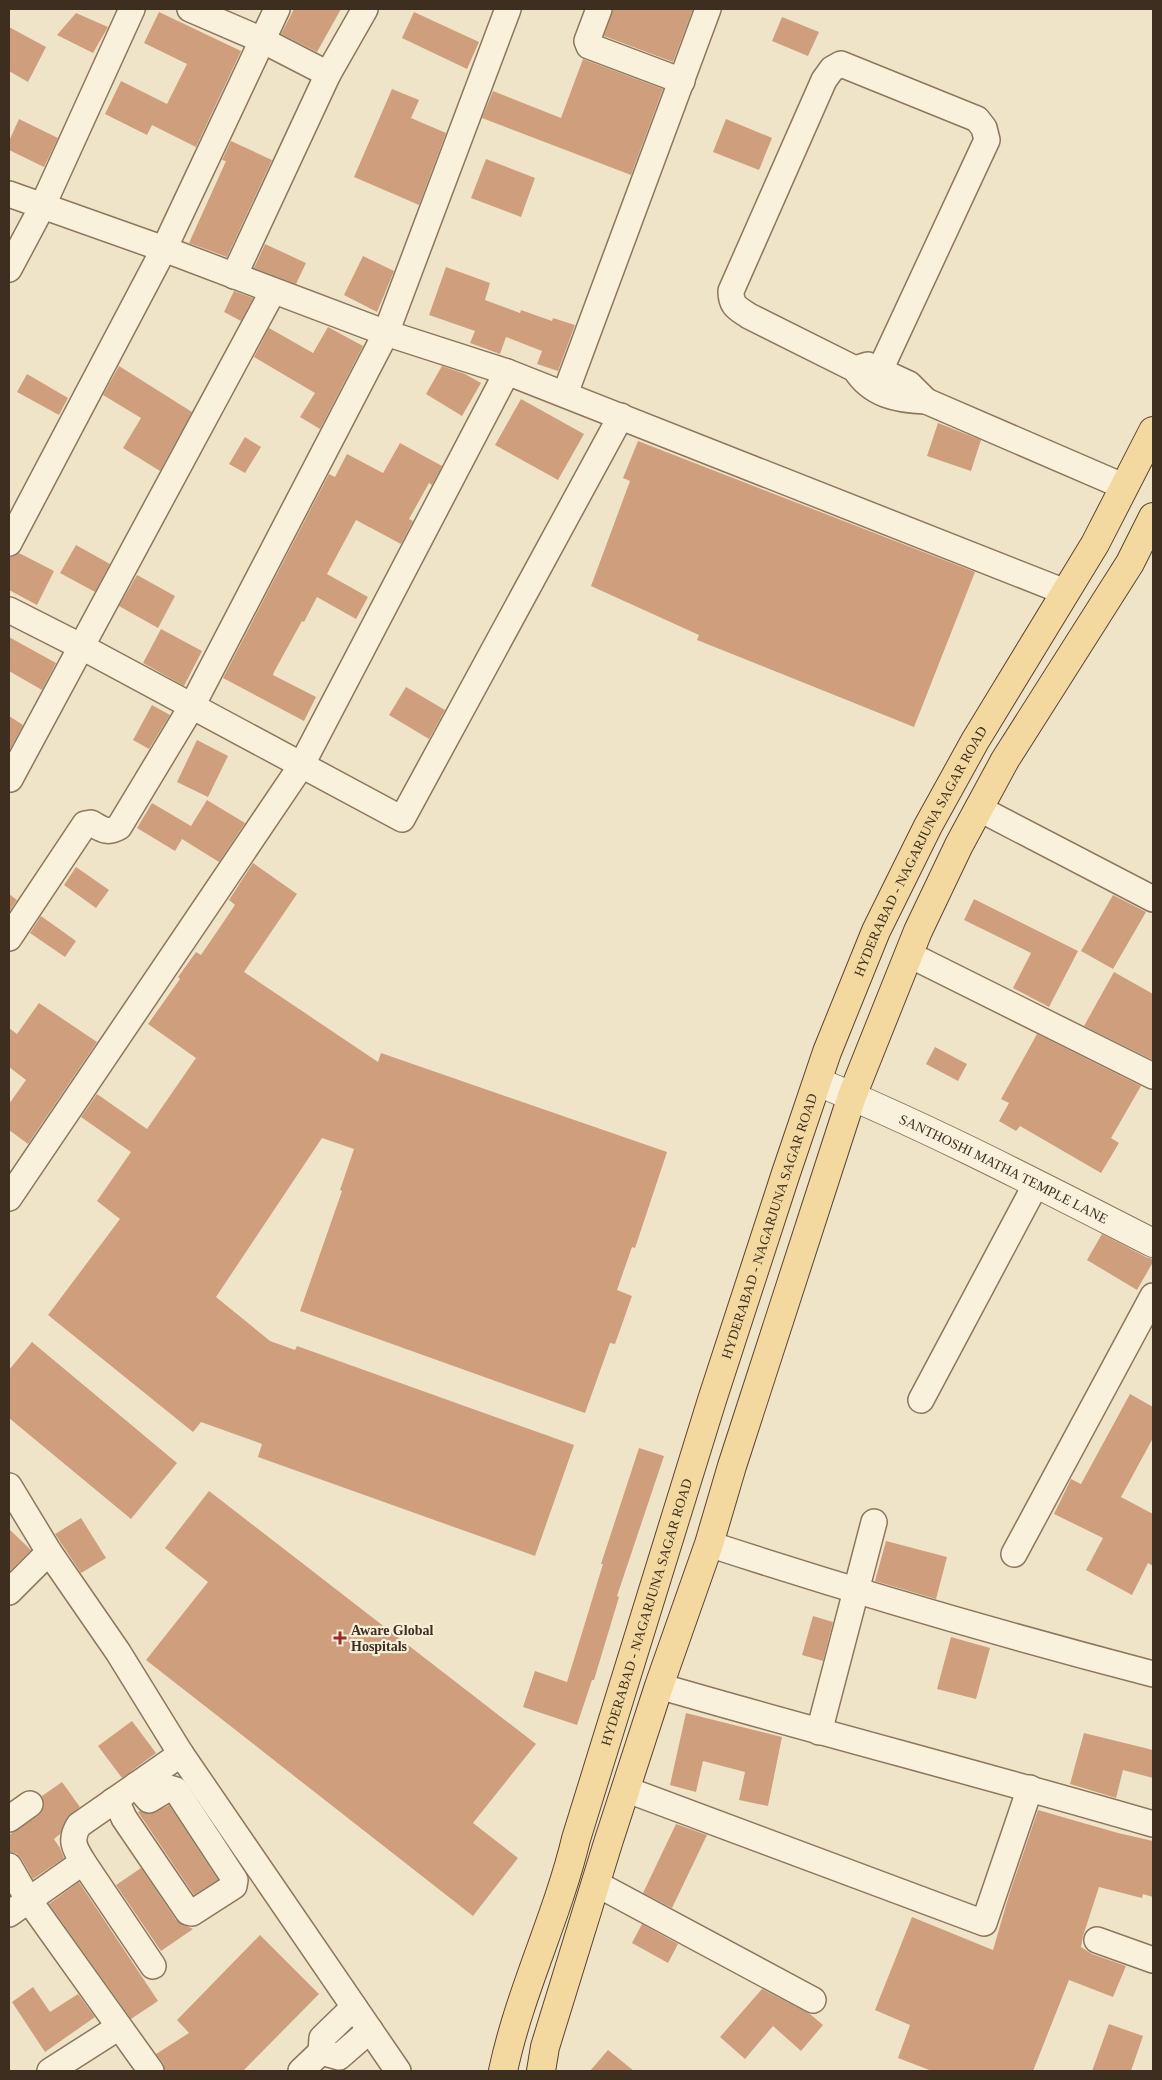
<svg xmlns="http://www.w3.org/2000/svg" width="1162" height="2080" font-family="'Times New Roman',serif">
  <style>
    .building { fill: #cf9f7d }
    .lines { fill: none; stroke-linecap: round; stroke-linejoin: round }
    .minor-casing { stroke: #8d765c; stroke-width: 28 }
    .tertiary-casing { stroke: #8d765c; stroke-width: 30 }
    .primary-casing { stroke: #5b4430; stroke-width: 30 }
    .minor { stroke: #faf1dc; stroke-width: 25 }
    .tertiary { stroke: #faf1dc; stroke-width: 28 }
    .primary { stroke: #f3d9a0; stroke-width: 28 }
    .poi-dot { fill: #9e2a2b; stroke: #f7eed8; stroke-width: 2 }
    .labels { text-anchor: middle; stroke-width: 4.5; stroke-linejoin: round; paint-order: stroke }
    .street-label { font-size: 14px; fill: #3d2e20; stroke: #f7eed8 }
    .poi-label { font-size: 14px; font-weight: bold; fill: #3d2e20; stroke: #f7eed8; text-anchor: start }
  </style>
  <rect width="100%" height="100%" fill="#f0e4c8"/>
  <g class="building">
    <polygon points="294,9 341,9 317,52 281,34"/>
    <polygon points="613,9 693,9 673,62 604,36"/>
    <polygon points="159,12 241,51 196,147 152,125 147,135 105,114 121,81 167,104 187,64 144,43"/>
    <polygon points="414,12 479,42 467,69 402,38"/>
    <polygon points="76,13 108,27 93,53 57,35"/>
    <polygon points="782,17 819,32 808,56 772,41"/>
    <polygon points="9,27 46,47 28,82 9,71"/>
    <polygon points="583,59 663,89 631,175 482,118 493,91 561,118"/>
    <polygon points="392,89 419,100 411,118 446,133 419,205 354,177"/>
    <polygon points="19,119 58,138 44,167 9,150 9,141"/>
    <polygon points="726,119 772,138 759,170 713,152"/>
    <polygon points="231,141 272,160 227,257 189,243 226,161 222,160"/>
    <polygon points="486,159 535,178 521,217 471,198"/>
    <polygon points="265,244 306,263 296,284 254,268"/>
    <polygon points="363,256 394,271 377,312 344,295"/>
    <polygon points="446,267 490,283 485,300 520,313 521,310 552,321 553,318 575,325 558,371 537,364 542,351 506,337 500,354 470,343 475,331 429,315"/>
    <polygon points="234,291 253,298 241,321 224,312"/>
    <polygon points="328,327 363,346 320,429 300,417 315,393 254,357 269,328 313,353"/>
    <polygon points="119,366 192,412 160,471 123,448 141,418 103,395"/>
    <polygon points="442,366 465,374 481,383 462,416 426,394"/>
    <polygon points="27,374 68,398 59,415 17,392"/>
    <polygon points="521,399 584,434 558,480 495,445"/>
    <polygon points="938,423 981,440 971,471 927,456"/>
    <polygon points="245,437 261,447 245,473 229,464"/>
    <polygon points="638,441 975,572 914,727 697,640 699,635 591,586 630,481 623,478"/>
    <polygon points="400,443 442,466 432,485 429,483 409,519 413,521 401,544 356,520 327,574 368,597 356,619 317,597 304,622 302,621 274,672 273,675 316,697 304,721 223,678 329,474 335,477 347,454 383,473"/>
    <polygon points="76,545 110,564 95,592 60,573"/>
    <polygon points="19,553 54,571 37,605 9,590 9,557"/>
    <polygon points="137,575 175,596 158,628 119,606"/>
    <polygon points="161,629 202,651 184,686 143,663"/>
    <polygon points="9,637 56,663 42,690 9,671"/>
    <polygon points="406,687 445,710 429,739 389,715"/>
    <polygon points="152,705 170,715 149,749 133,740"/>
    <polygon points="9,716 23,725 9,751"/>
    <polygon points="197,740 228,756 208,797 177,782"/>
    <polygon points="207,800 245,823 219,862 182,839 175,851 137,828 152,803 191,826"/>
    <polygon points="253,863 297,894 244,972 378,1062 381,1053 667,1152 635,1248 632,1247 617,1290 632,1296 615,1344 610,1343 585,1413 300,1311 342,1191 340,1190 354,1149 322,1138 216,1297 270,1341 295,1350 297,1346 574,1445 535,1556 258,1457 262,1444 201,1422 193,1432 48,1315 120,1219 97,1201 131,1152 81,1117 97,1094 147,1129 196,1058 148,1024 180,979 178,977 196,952 201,955 235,905 229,900"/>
    <polygon points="76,867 109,890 96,908 64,885"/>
    <polygon points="9,894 17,900 9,912"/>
    <polygon points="1113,895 1146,912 1113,969 1081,951"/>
    <polygon points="974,899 1078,951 1049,1007 1013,988 1031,953 964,920"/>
    <polygon points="41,916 76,941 65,957 30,933"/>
    <polygon points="1114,972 1153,994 1153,1060 1084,1026"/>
    <polygon points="39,1003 97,1042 28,1144 9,1130 9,1104 26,1080 9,1067 9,1028 17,1034"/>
    <polygon points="1037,1034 1141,1086 1111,1138 1119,1143 1101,1173 1020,1126 1016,1131 999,1121 1009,1103 1001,1099"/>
    <polygon points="935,1047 967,1064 958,1081 926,1064"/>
    <polygon points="1102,1234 1146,1257 1153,1259 1153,1262 1137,1290 1087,1260"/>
    <polygon points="32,1342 177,1463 131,1519 9,1418 9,1370"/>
    <polygon points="1130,1394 1153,1407 1153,1438 1121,1497 1153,1514 1153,1566 1148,1563 1132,1595 1086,1570 1103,1538 1054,1514 1071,1479 1081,1484"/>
    <polygon points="639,1448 664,1456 617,1596 619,1597 594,1680 592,1680 577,1725 523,1707 535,1671 567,1682 603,1564 601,1564"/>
    <polygon points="209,1491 536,1744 473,1823 518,1858 473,1916 146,1660 208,1582 165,1548"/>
    <polygon points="81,1518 106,1558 81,1573 55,1534"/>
    <polygon points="9,1529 31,1550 9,1572"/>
    <polygon points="886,1541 947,1557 936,1599 875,1581"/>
    <polygon points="813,1616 833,1622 823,1661 802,1655"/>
    <polygon points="951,1637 990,1648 976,1699 937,1689"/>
    <polygon points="686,1713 782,1737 768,1806 739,1800 745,1772 703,1761 696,1792 670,1785"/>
    <polygon points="132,1721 156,1753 122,1778 98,1746"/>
    <polygon points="1084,1733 1153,1750 1153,1778 1123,1770 1116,1798 1070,1784"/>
    <polygon points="62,1782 80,1807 67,1818 60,1834 54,1839 60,1848 64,1858 33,1879 21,1858 16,1853 9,1852 9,1835 39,1815 43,1809 44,1803 42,1796"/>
    <polygon points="169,1805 218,1880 194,1895 138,1812 140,1811 150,1814"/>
    <polygon points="1038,1810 1118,1833 1153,1841 1153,1897 1143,1894 1142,1898 1099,1887 1083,1936 1081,1947 1092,1954 1126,1966 1113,1997 1069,1980 1033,2071 932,2071 898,2058 910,2025 875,2010 912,1917 993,1950 1009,1895"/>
    <polygon points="676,1824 707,1835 672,1908 643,1893"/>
    <polygon points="141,1868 176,1920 193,1929 161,1951 116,1885"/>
    <polygon points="79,1882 158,2001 131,2019 49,1904"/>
    <polygon points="642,1924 678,1944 668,1963 632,1943"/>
    <polygon points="260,1935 319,1994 243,2071 165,2071 163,2063 156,2054 189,2033 177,2020"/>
    <polygon points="33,1987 50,2012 78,1994 95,2017 45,2052 12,2002"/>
    <polygon points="762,1989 810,2014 823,2025 801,2051 773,2026 745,2059 720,2037"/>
    <polygon points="1109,2024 1143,2036 1131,2071 1092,2071"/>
    <polygon points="608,2050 634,2071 590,2071"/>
  </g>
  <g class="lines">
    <g class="minor-casing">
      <g id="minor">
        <polyline points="190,9 262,40 328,74"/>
        <polyline points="599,9 587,41 589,46 682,81"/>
        <polyline points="9,194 164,249 386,333 507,372 1065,592"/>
        <polyline points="9,269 42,207 132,9"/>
        <polyline points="234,276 328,74 365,9"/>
        <path d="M855,369L868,365L909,384L926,401C897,400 871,395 855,369L749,316C737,308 731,306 731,291L824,80L832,69L841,64L977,119L984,128L987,140L880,370"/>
        <polyline points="565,394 708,9"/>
        <polyline points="926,401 1125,487"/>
        <polyline points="9,543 164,249 277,9"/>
        <polyline points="9,610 82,647 402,819 621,416"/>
        <polyline points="10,779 273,291"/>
        <polyline points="978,808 1153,899"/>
        <path d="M9,938L85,824L91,823C102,829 107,834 119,827L192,706L386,333L508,9"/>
        <polyline points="908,954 1153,1076"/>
        <polyline points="9,1198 301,766 507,372"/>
        <polyline points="921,1400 1036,1184"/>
        <polyline points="9,1486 49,1552 118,1652 181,1754 398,2071"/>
        <path d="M709,1544C856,1592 1004,1635 1153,1674"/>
        <polyline points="1014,1554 1153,1296"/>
        <polyline points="9,1592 49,1552"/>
        <path d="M659,1686C824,1734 989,1776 1153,1824"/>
        <polyline points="819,1732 874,1522"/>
        <polyline points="625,1789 984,1923 1030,1788"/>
        <polyline points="113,1801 120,1809 124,1818 188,1912 192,1913 234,1886 235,1880 176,1790 169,1788 149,1800 136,1785"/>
        <polyline points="9,1819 30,1804"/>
        <polyline points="9,1866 28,1899 151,2071"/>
        <polyline points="595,1883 813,2000"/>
        <polyline points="9,1914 83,1862"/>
        <polyline points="1097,1940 1153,1960"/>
        <path d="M153,1966L83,1862C75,1849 69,1840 79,1825L181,1754"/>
        <polyline points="354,2007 322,2038 321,2052 339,2057 370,2030"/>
        <polyline points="50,2071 119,2027"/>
        <polyline points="301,2071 321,2052"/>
      </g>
    </g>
    <g class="tertiary-casing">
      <g id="tertiary">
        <path id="s1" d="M818,1082C932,1129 1043,1187 1153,1243"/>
      </g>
    </g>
    <g class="primary-casing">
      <g id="primary">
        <path id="s2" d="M503,2071C520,1991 557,1918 576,1839L712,1400L785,1176L827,1052L876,931L928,826L975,741L1095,544L1153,431"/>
        <polyline points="541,2071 545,2047 608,1843 659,1686 709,1544 732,1466 852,1096 918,931 959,845 1005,760 1130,563 1153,517"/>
      </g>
    </g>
    <use href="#minor" class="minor"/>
    <use href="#tertiary" class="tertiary"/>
    <use href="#primary" class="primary"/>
  </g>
  <path class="poi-dot" d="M337.5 1630.5h5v5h5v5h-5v5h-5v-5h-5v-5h5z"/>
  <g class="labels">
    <g class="street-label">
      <text dy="5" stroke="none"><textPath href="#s2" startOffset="1291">HYDERABAD - NAGARJUNA SAGAR ROAD</textPath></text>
      <text dy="5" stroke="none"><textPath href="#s1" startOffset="205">SANTHOSHI MATHA TEMPLE LANE</textPath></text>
      <text dy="5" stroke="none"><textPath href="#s2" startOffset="886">HYDERABAD - NAGARJUNA SAGAR ROAD</textPath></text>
      <text dy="5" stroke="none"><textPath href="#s2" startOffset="481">HYDERABAD - NAGARJUNA SAGAR ROAD</textPath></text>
    </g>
    <g class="poi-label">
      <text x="351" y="1635">Aware Global<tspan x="351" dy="16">Hospitals</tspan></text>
    </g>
  </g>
  <rect width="1162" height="2080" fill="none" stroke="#3d2e20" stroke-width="20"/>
</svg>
